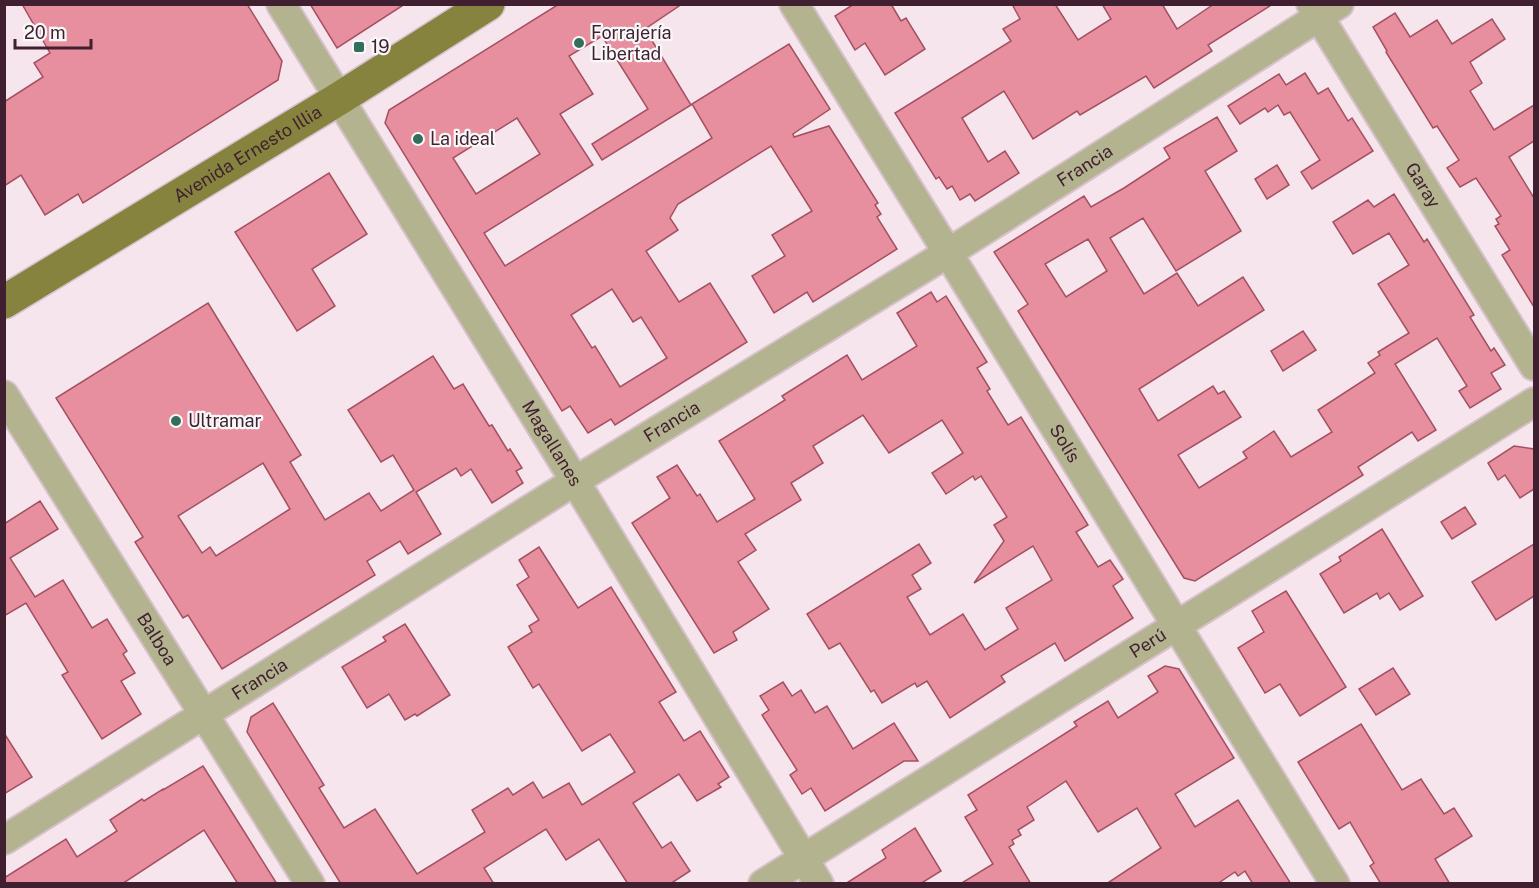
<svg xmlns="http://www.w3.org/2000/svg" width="1539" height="888" font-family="'Public Sans',sans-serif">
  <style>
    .building { fill: #e88f9f; stroke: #a35162; stroke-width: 1.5; fill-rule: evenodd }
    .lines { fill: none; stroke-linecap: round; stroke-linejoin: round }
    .minor-casing { stroke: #d6c1cb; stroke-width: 32 }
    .major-casing { stroke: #d6c1cb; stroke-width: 36 }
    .minor { stroke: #b3b38f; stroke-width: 28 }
    .major { stroke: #85833d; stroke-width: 33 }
    .poi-dot { fill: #326e59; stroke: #f8f8f8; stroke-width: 2 }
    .labels { text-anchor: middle; stroke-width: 4.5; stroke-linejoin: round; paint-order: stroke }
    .poi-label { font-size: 18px; fill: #3f1f30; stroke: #f8f8f8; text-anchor: start }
    .street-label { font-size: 18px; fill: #3f1f30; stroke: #f8f8f8 }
  </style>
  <rect width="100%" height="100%" fill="#f7e5ed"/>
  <g class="building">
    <polygon points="22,4 247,4 282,61 278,80 83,203 78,194 45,215 21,175 4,186 4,102 43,77 34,63 50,53"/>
    <polygon points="310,4 405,4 337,48"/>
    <path d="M559,4H682L645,29L691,105L602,160L592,144L648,109L602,36L569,56L593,94L560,114L593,165L484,233L505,266L712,138L692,104L789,44L830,109L793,134L794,137L829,126L878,203L875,205L881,214L877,217L897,249L813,302L807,292L774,313L752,276L785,256L772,235L812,211L771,146L678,204L670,218L678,230L646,251L679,302L710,283L747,342L615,425L611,419L588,433L570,406L562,411L385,123L389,110ZM517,118L540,154L476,194L453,158ZM612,289L633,322L641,317L667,358L620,387L595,346L592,348L571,315Z"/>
    <polygon points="854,4 891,4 901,21 906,18 925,49 885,75 865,43 855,50 835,16"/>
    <polygon points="1012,4 1055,4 1078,40 1111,19 1102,4 1162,4 1177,29 1214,4 1273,4 1208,45 1212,51 1154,88 1146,76 1080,115 1077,111 1033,139 1004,91 962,118 988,162 1005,151 1019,173 975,201 970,194 960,200 952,186 947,189 939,177 936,179 895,113 1011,41 1003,29 1020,19"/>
    <polygon points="1395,13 1410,37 1437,20 1452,44 1492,19 1505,39 1470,62 1482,83 1470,91 1494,130 1534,105 1534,141 1509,157 1534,198 1534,307 1502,255 1510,250 1495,226 1499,224 1496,219 1501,216 1476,178 1460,187 1447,168 1459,160 1437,126 1433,128 1386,52 1387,51 1373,27"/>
    <polygon points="1305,73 1318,94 1328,88 1348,121 1352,118 1373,151 1312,189 1301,172 1320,160 1290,112 1284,115 1278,105 1268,112 1265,108 1240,124 1228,106 1279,74 1286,85"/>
    <path d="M1217,117L1237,151L1205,171L1241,231L1176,271L1143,218L1110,238L1144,294L1177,273L1198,306L1243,277L1264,310L1139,389L1158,421L1213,386L1218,394L1224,391L1241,417L1178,455L1199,488L1247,458L1243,452L1274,431L1291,457L1332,432L1318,410L1375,373L1368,363L1380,355L1378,352L1409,333L1378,284L1409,265L1389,233L1353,254L1333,222L1368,200L1374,207L1394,194L1424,242L1427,239L1474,315L1470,317L1491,351L1494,348L1505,365L1491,373L1501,389L1470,408L1459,391L1467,386L1437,338L1395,364L1436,430L1418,441L1412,432L1358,467L1363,475L1195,581L1184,578L1044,353L1018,311L1028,304L994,252L1084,196L1091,207L1124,188L1170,158L1164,148ZM1088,239L1107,271L1066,297L1045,264Z"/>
    <polygon points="1277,165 1289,185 1267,199 1255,179"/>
    <polygon points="329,173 367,234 312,269 335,306 297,331 235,232"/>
    <polygon points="931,292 937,302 946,296 987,362 977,368 990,389 987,391 1008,425 1021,417 1088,525 1076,532 1098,567 1110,560 1123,579 1113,586 1133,618 1065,661 1055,643 1001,676 1005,682 950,718 927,681 917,687 915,683 882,703 874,690 871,692 840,643 829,649 807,614 919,544 931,563 912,575 921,589 907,597 930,635 963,614 985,650 1018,629 1006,608 1052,580 1033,546 974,583 1004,541 994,525 1007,517 981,476 975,480 973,476 946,494 932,473 963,453 942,420 889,453 863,415 813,446 823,463 791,483 801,500 745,534 756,550 738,562 769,609 733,632 737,640 714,653 632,523 670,498 657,477 677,465 697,496 700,494 717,522 755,499 719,441 785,400 782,396 847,355 862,380 917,346 897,313"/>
    <path d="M208,303L301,455L290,462L325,520L369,493L381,511L414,490L393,455L381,462L348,410L433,356L454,389L463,384L489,426L492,425L508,451L510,449L522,468L516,471L523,483L492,503L471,469L461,476L456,468L416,492L441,534L408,554L400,541L367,561L375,575L222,669L188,615L183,618L135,542L143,537L56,398ZM263,463L290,509L216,556L210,547L202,553L178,516Z"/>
    <polygon points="1303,331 1316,350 1283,371 1271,351"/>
    <polygon points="1514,446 1534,449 1534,489 1520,498 1505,475 1498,480 1488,463"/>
    <polygon points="40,501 58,529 10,558 35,597 63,580 92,628 107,619 127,651 123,654 135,673 121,681 141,714 102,739 62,675 68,672 26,603 4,616 4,524"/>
    <polygon points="1465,507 1476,524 1452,539 1441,522"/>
    <polygon points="1382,529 1423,596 1400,610 1389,593 1380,599 1377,593 1344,613 1320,574 1341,561 1339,557"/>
    <polygon points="1534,544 1534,596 1496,620 1472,582"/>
    <polygon points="539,547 578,608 611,587 676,692 659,702 684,741 700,731 729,777 718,784 721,787 697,801 679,774 633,803 662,848 671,842 690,871 670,884 628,884 599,839 566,860 546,829 484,868 494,884 341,884 247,732 251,717 273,703 324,785 319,788 344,828 375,809 417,874 485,832 472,810 508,788 513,795 533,782 543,798 569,783 582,805 635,772 610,734 582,751 539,684 533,688 508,647 532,632 529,626 539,620 517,585 529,577 519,560"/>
    <polygon points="1286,591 1346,687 1300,716 1280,684 1265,693 1238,648 1264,632 1252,611"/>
    <polygon points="405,624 450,695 417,716 415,714 405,720 389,694 367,708 342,667 386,641 383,637"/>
    <polygon points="1165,666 1179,669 1234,758 1175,794 1195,827 1238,800 1291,884 1253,884 1245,871 1238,876 1235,872 1217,884 1106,884 1161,848 1137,808 1098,832 1066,781 1027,807 1034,820 1018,830 1021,835 1012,840 1014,844 1009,847 1031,884 960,884 993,864 965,817 977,810 968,795 1077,726 1074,722 1108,701 1118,718 1158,692 1148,676"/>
    <polygon points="1393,668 1410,694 1376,715 1359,689"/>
    <polygon points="783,682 792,696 801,690 815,713 827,706 853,749 894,723 918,761 904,761 825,811 811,788 802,794 790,775 797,770 762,715 769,710 760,696"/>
    <polygon points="1361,724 1402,790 1421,779 1444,814 1454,808 1472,836 1435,859 1450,884 1381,884 1370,866 1374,863 1350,822 1339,829 1298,762"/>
    <polygon points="4,733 32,777 4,794"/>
    <polygon points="203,766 277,884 238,884 204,830 122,884 4,884 4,878 66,839 77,857 117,831 110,820 142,799 144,801 163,789 163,790"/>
    <polygon points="915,828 941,871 920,884 845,884 886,858 882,850"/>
  </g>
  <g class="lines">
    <g class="minor-casing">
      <g id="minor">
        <path id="s1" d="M281,4L575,481L819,884"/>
        <path id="s2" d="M794,4L948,253L1335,884"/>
        <path id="s3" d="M1311,4L1534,366"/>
        <path id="s4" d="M4,395L310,884"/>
        <path id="s5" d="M4,840L575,481L948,253L1339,4"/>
        <path id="s6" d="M763,884L1534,402"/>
      </g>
    </g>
    <g class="major-casing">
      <g id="major">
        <path id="s7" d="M4,302L340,98L488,4"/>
      </g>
    </g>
    <use href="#minor" class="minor"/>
    <use href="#major" class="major"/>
  </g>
  <g class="poi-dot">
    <circle cx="579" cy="43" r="6"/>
    <rect x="353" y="41" width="12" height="12" rx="3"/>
    <circle cx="418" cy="139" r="6"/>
    <circle cx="176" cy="421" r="6"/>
  </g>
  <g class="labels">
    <g class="poi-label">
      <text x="591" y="39">Forrajería<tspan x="591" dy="21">Libertad</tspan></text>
      <text x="371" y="53">19</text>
      <text x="430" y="145">La ideal</text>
      <text x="188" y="427">Ultramar</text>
    </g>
    <g class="street-label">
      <text dy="6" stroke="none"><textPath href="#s7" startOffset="285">Avenida Ernesto Illia</textPath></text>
      <text dy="6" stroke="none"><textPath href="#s5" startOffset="1274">Francia</textPath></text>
      <text dy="6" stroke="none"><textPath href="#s3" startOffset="213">Garay</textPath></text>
      <text dy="6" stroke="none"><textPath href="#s5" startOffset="788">Francia</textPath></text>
      <text dy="6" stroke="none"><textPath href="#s1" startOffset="516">Magallanes</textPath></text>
      <text dy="6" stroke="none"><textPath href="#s2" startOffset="516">Solís</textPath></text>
      <text dy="6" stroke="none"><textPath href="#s4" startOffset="288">Balboa</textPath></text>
      <text dy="6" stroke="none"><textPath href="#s6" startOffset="454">Perú</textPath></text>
      <text dy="6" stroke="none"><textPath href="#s5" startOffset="302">Francia</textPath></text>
    </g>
  </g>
  <rect width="1539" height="888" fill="none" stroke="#3f1f30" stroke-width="12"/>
  <path d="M15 39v9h76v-9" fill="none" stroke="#3f1f30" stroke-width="3"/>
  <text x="24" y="39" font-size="18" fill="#3f1f30" stroke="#f8f8f8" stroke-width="4.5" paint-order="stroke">20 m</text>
</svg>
